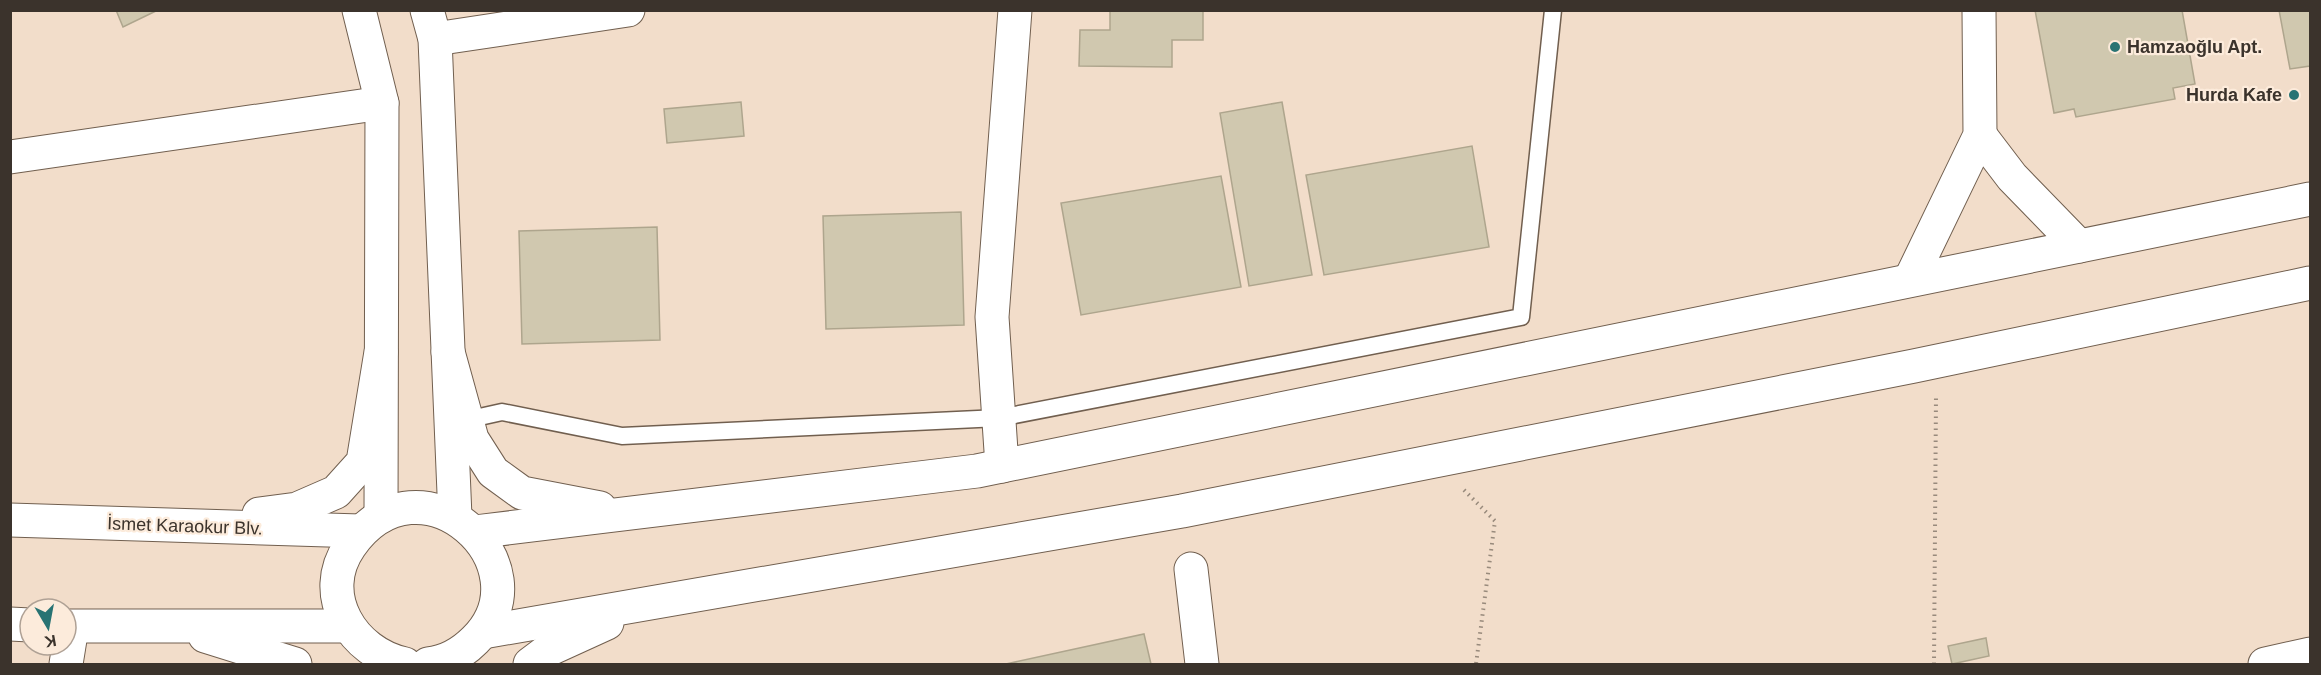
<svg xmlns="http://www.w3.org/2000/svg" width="2321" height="675" font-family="Arial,sans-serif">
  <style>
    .building { fill: #d0c8af; stroke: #aea58d; stroke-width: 1.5 }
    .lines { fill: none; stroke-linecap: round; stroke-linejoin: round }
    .service-casing { stroke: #715f4f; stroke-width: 19 }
    .minor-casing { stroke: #715f4f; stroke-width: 35 }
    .tertiary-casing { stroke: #715f4f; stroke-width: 35 }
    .secondary-casing { stroke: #715f4f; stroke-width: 35 }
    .path { stroke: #988a7c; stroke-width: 4; stroke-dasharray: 1.5 4.5; stroke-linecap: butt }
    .service { stroke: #fff; stroke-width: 16 }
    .minor { stroke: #fff; stroke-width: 33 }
    .tertiary { stroke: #fff; stroke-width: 33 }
    .secondary { stroke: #fff; stroke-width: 33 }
    .poi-dot { fill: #287373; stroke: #fcebdb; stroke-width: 2 }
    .labels { text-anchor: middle; stroke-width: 4.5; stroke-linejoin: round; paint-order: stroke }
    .poi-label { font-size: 18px; font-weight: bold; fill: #3b332c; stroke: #fcebdb; text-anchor: start }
    .street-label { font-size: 18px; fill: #3b332c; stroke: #fcebdb }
  </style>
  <rect width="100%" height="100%" fill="#f2ddca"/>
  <g class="building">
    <polygon points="116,10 158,10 123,27"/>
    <polygon points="1110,10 1203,10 1203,40 1172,40 1172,67 1079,66 1080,30 1110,30"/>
    <polygon points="2035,10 2182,10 2195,84 2173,88 2175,99 2076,117 2074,109 2054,113"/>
    <polygon points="2279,10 2310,10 2310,66 2290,69"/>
    <polygon points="741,102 744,136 667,143 664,109"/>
    <polygon points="1282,102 1312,275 1249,286 1220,113"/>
    <polygon points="1472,146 1489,247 1324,275 1306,175"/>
    <polygon points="1221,176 1241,287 1081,315 1061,203"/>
    <polygon points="961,212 964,325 826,329 823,216"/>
    <polygon points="657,227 660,340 522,344 519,231"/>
    <polygon points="1144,634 1151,664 1006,664"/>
    <polygon points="1986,638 1989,656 1952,664 1948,646"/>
  </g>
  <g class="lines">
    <g class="service-casing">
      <polyline id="service" points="466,420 502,412 622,436 999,418 1521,317 1553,10"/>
    </g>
    <g class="minor-casing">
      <g id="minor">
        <polyline points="435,39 628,10"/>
        <polyline points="10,157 382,103"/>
        <polyline points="1002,466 992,317 1015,10"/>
        <polyline points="1191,569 1202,664"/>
        <polyline points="66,664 72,627"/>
        <polyline points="2265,664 2310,654"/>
      </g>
    </g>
    <g class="tertiary-casing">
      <g id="tertiary">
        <polyline points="359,10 382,103 381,516"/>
        <polyline points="427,10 435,39 455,517"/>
        <polyline points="1980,135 2012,177 2079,246"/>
        <polyline points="1910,280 1980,135 1979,10"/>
      </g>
    </g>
    <g class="secondary-casing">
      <g id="secondary">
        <polyline points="448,352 472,439 493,472 522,493 600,508"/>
        <polyline points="259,514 297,509 336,492 363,462 381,352"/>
        <polyline points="10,520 360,531"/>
        <polyline points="475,532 977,471 2310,199"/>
        <polyline points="10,624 30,625"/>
        <polyline points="66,626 348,626"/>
        <polyline points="483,632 1182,511 1914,366 2310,283"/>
        <polyline points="205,636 295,664"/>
        <path d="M405,664C353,653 316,595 350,546C421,445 550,566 475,640C462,653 447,662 428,664"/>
        <polyline points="530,664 550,649 607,623"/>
      </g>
    </g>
    <g class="path">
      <polyline points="1464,490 1495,521 1476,664"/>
      <polyline points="1934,664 1936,395"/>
    </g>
    <use href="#service" class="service"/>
    <use href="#minor" class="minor"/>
    <use href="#tertiary" class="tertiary"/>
    <use href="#secondary" class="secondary"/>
  </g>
  <g class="poi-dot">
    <circle cx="2115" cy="47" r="6"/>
    <circle cx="2294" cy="95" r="6"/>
  </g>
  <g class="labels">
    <g class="poi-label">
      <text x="2127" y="53">Hamzaoğlu Apt.</text>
      <text x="2282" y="101" text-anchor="end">Hurda Kafe</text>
    </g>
    <g class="street-label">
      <text transform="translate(185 526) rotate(2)" y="6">İsmet Karaokur Blv.</text>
    </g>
  </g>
  <rect width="2321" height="675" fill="none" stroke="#3b332c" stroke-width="24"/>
  <g transform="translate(48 627) rotate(170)"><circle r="28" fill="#fcebdb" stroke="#afa195" stroke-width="1.5"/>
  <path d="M0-4.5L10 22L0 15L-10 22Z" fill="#287373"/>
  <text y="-9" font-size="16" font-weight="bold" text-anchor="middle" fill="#3b332c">K</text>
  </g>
</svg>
